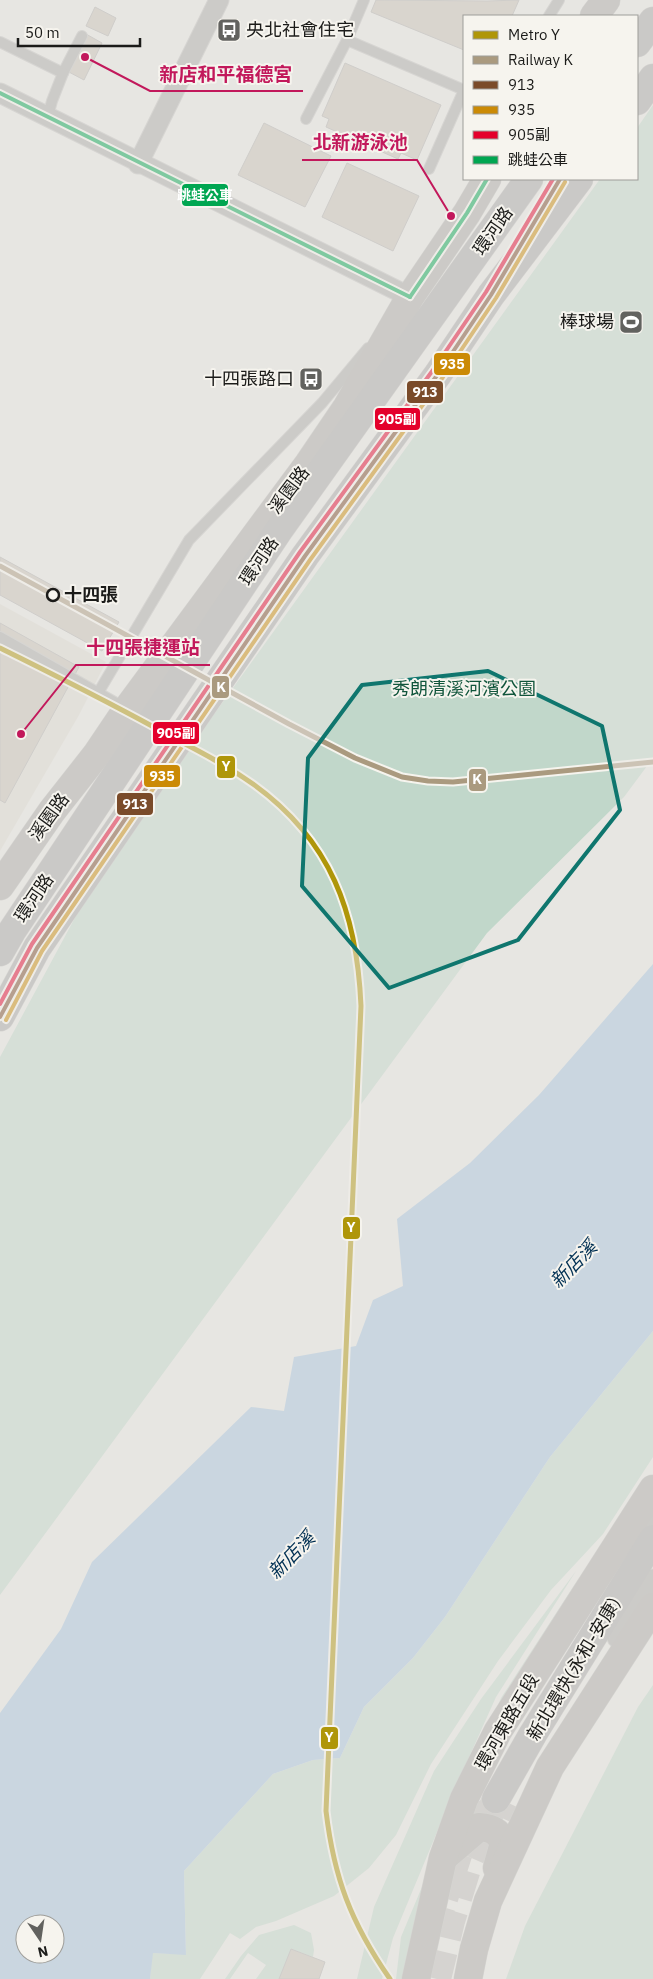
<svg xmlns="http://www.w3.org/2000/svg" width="653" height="1979" font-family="'IBM Plex Sans','Noto Sans TC',sans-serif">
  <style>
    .built { fill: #dcdad1 }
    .green { fill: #c1d7ca }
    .water { fill: #a7c4dd; fill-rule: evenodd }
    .building { fill: #c8c0b7; stroke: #b1b0ad }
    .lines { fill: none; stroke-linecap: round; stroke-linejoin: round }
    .street-tunnel { stroke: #bebdba; stroke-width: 19; stroke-dasharray: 19 9; stroke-linecap: butt }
    .highway-tunnel { stroke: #bebdba; stroke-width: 28; stroke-dasharray: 28 14; stroke-linecap: butt }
    .lane-casing { stroke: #c1c1bf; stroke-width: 12 }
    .street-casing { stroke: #c1c1bf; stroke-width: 21 }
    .secondary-casing { stroke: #c1c1bf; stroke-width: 29 }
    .highway-casing { stroke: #c1c1bf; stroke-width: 29 }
    .lane { stroke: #abaaa8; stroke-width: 10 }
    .street { stroke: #abaaa8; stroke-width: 19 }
    .secondary { stroke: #aaa9a6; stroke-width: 28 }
    .highway { stroke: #a7a6a6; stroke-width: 28 }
    .bus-1-casing { stroke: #f6f4ee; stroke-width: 8 }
    .bus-2-casing { stroke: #f6f4ee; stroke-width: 8 }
    .bus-3-casing { stroke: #f6f4ee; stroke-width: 8 }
    .bus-4-casing { stroke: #f6f4ee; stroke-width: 8 }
    .bus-1 { stroke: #7a4b2a; stroke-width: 4 }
    .bus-2 { stroke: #cb8a05; stroke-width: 4 }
    .bus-3 { stroke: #e4002b; stroke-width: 4 }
    .bus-4 { stroke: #00a651; stroke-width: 4 }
    .rail-1-casing { stroke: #f6f4ee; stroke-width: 9 }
    .rail-1 { stroke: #aa9a7f; stroke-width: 5 }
    .metro-1-casing { stroke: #f6f4ee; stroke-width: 9 }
    .metro-1 { stroke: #af9609; stroke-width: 5 }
    .marked { fill: none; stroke: #0f766e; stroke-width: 4; stroke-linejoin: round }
    .stop-dot { fill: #f6f4ee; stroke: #1b1b19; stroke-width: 2.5 }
    .labels { text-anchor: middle; stroke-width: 4; stroke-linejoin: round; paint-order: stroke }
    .poi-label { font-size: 18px; fill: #1b1b19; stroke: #f6f4ee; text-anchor: end }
    .street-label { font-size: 18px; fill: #1b1b19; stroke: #f6f4ee }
    .stop-label { font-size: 18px; font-weight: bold; fill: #1b1b19; stroke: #f6f4ee; text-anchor: start }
    .park-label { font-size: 18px; fill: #10553b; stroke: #f6f4ee }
    .water-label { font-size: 19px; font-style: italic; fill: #003053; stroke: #f6f4ee }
    .leader { fill: none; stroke: #c2185b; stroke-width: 2 }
    .callout-dot { fill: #c2185b; stroke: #f6f4ee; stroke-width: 2 }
    .callout-label { font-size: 19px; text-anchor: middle; font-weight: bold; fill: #c2185b; stroke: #f6f4ee; stroke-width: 4; stroke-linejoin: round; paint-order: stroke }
    .line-badge { stroke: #f6f4ee; stroke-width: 2 }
    .badge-label { font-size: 14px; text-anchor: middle; font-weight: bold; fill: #fff }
  </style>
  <rect width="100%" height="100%" fill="#e7e6e2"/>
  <polygon class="built" points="0,604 106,662 79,715 0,851"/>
  <g class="green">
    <polygon points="653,105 653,758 624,797 487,933 0,1595 0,1057 98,875 600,179 637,179 637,128"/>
    <polygon points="653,1331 653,1457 603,1534 551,1590 498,1661 431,1764 396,1835 369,1868 334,1896 276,1921 256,1927 240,1939 230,1933 200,1979 150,1979 152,1953 186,1954 184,1871 273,1774 313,1760 340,1758 364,1707 413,1658 445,1617 550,1457"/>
    <polygon points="653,1474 493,1733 407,1979 396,1979 401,1937 501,1698 575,1584"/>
    <polygon points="576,1571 496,1697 457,1784 393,1938 382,1979 357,1979 374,1907 434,1771 481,1699"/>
    <polygon points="653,1685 653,1979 506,1979 525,1926 638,1707"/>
    <polygon points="294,1925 311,1933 314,1950 313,1957 291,1949 279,1979 256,1979 266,1965 248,1953 230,1979 225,1979 241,1956 259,1935"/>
  </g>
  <path class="water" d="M653,964V1331L550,1457L445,1617L413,1658L364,1707L340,1758L313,1760L273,1774L184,1871L186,1955L153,1953L150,1979H0V1713L61,1629L92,1562L251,1407L284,1411L294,1357L356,1346L373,1300L403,1286L397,1219L470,1163L539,1095ZM25,1924H55V1954H25Z"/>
  <g class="building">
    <polygon points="376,0 487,1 519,0 512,16 464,16 464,50 371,12"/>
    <polygon points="95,7 116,18 108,36 86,26"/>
    <polygon points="86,34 102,43 84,80 67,71"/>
    <polygon points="345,63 441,105 417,160 401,153 398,159 326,127 329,119 322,116"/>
    <polygon points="264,123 331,156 305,207 238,175"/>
    <polygon points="347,163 419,196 393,251 322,217"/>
    <polygon points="0,557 119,622 102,651 0,595"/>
    <polygon points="0,623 79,667 5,803 0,800"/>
    <polygon points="291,1949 325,1962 319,1979 279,1979"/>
  </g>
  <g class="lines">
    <g class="street-tunnel">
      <polyline points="498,1847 517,1807"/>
      <polyline points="440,1926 462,1857 486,1796"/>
    </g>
    <polyline class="highway-tunnel" points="437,1979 451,1921 470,1859 496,1799"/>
    <g class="lane-casing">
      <g id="lane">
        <polyline points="364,0 347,40 464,90"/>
        <polyline points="549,16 559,0"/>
        <polyline points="0,42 63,73 82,36"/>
        <polyline points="48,116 52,101 63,73"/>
        <polyline points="306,119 347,40"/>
        <polyline points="429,169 464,90"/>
        <polyline points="0,637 125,708"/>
        <polyline points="98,693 189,540 322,403 368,348"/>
      </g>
    </g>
    <g class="street-casing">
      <g id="street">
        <polyline points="0,93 410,297"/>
        <polyline points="138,164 219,0"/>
        <polyline points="636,1547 653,1520"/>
        <polyline points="617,1638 653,1579"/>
      </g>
    </g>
    <g class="secondary-casing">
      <g id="secondary">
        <polyline points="594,16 606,0"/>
        <polyline points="0,886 52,811 96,755 127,709 309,463 347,407 410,297 467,213 487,179"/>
        <path d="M444,1857L479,1827C492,1828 498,1831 504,1843L497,1868"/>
        <polyline points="416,1979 443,1858 464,1799 498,1731 653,1489"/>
        <polyline points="468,1979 474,1949 488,1901 550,1767 653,1607"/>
      </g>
    </g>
    <g class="highway-casing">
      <g id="highway">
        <polyline points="637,43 653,21"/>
        <polyline points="637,101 653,78"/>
        <polyline points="0,952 12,931 279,530 529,179"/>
        <polyline points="0,1017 37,948 305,556 438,374 491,295 579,179"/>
        <polyline points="496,1799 533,1734 653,1539"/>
      </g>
    </g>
    <use href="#lane" class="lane"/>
    <use href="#street" class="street"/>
    <use href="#secondary" class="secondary"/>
    <use href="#highway" class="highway"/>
    <g class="bus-1-casing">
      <polyline id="bus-1" points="0,1017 37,948 305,556 438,374 491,295 560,179"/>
    </g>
    <g class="bus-2-casing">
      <polyline id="bus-2" points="6,1020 42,951 310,560 443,377 496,298 565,182"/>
    </g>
    <g class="bus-3-casing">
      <polyline id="bus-3" points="0,1004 32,944 300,552 433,370 486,292 553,179"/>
    </g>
    <g class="bus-4-casing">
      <g id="bus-4">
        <polyline points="0,93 410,297"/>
        <polyline points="410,297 467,213 487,179"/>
      </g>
    </g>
    <use href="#bus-1" class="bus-1"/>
    <use href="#bus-2" class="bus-2"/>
    <use href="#bus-3" class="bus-3"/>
    <use href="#bus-4" class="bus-4"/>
    <g class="rail-1-casing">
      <polyline id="rail-1" points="0,566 289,724 355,758 402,777 428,781 453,782 653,762"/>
    </g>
    <use href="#rail-1" class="rail-1"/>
    <g class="metro-1-casing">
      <path id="metro-1" d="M0,648C56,676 113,704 168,735C197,750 226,765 253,784C331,840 357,913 361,1006L326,1811C334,1878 351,1923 390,1979"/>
    </g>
    <use href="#metro-1" class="metro-1"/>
  </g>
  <path d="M0 0H653V1979H0ZM488,671L602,726L620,810L518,940L389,988L302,886L308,758L362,685Z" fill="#e7e6e2" fill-opacity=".55" fill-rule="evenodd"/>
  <path class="marked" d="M488,671L602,726L620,810L518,940L389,988L302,886L308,758L362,685Z"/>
  <defs>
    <g id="bus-square" transform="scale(1.25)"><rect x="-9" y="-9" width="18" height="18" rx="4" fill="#62625f" stroke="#f6f4ee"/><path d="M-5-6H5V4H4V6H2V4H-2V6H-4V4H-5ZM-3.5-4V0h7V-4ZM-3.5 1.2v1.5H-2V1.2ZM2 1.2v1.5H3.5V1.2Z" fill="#fff"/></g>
    <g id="stadium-square" transform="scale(1.25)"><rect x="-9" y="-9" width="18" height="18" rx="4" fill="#62625f" stroke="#f6f4ee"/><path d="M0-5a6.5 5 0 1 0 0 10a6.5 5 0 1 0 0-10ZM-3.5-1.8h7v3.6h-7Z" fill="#fff"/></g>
  </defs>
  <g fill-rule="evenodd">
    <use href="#bus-square" x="229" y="30"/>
    <use href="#stadium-square" x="631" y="322"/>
    <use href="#bus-square" x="311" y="379"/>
  </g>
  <circle class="stop-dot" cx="53" cy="595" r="6"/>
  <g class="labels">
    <g class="poi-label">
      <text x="246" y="36" text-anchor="start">央北社會住宅</text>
      <text x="614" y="328">棒球場</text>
      <text x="294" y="385">十四張路口</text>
    </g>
    <g class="street-label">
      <text transform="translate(493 231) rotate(-55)" y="6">環河路</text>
      <text transform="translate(289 490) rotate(-53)" y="6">溪園路</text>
      <text transform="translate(259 561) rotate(-56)" y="6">環河路</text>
      <text transform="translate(49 817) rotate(-54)" y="6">溪園路</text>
      <text transform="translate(34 898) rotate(-56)" y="6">環河路</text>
      <text transform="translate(574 1669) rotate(-59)" y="6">新北環快(永和-安康)</text>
      <text transform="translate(507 1722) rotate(-60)" y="6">環河東路五段</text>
    </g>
    <g class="stop-label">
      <text x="64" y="601">十四張</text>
    </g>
    <g class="park-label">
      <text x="464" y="695">秀朗清溪河濱公園</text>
    </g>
    <g class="water-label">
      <text transform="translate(573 1264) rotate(-46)" y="7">新店溪</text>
      <text transform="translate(291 1555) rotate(-46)" y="7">新店溪</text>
    </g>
  </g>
  <path class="leader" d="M85 57L150 91H303M451 216L417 160H302M21 734L76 665H210"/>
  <g class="callout-dot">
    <circle cx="85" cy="57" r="5"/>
    <circle cx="451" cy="216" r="5"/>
    <circle cx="21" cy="734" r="5"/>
  </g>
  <g class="callout-label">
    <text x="226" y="81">新店和平福德宮</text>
    <text x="360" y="149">北新游泳池</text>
    <text x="143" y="654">十四張捷運站</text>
  </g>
  <g class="line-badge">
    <rect x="181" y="183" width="48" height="24" rx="5" fill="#00a651"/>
    <rect x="433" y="352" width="38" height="24" rx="5" fill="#cb8a05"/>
    <rect x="406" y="380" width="38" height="24" rx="5" fill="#7a4b2a"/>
    <rect x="374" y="407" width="47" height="24" rx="5" fill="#e4002b"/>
    <rect x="211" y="675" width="19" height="24" rx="5" fill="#aa9a7f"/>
    <rect x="152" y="721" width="48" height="24" rx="5" fill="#e4002b"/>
    <rect x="216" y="755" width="20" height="24" rx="5" fill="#af9609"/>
    <rect x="143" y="764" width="38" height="24" rx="5" fill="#cb8a05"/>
    <rect x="468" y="768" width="19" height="24" rx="5" fill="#aa9a7f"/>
    <rect x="116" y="792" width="38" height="24" rx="5" fill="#7a4b2a"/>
    <rect x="342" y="1216" width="19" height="24" rx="5" fill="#af9609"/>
    <rect x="320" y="1726" width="19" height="24" rx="5" fill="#af9609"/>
  </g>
  <g class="badge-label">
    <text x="205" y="200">跳蛙公車</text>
    <text x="452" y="369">935</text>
    <text x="425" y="397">913</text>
    <text x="397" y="424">905副</text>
    <text x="221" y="692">K</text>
    <text x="176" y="738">905副</text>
    <text x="226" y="771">Y</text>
    <text x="162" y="781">935</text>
    <text x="477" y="784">K</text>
    <text x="135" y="809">913</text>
    <text x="351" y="1232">Y</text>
    <text x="329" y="1742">Y</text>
  </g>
  <rect x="463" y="15" width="175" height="165" fill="#f6f4ee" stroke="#9e9d99"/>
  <rect x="473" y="31" width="25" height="8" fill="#af9609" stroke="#9e9d99"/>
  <text x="508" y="40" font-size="15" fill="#1b1b19">Metro Y</text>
  <rect x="473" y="56" width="25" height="8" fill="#aa9a7f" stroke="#9e9d99"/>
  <text x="508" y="65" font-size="15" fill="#1b1b19">Railway K</text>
  <rect x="473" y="81" width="25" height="8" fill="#7a4b2a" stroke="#9e9d99"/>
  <text x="508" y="90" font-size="15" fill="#1b1b19">913</text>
  <rect x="473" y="106" width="25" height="8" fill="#cb8a05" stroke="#9e9d99"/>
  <text x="508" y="115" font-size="15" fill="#1b1b19">935</text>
  <rect x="473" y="131" width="25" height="8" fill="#e4002b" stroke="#9e9d99"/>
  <text x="508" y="140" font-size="15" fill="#1b1b19">905副</text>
  <rect x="473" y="156" width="25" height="8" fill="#00a651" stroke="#9e9d99"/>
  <text x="508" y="165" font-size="15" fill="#1b1b19">跳蛙公車</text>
  <g transform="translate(40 1939) rotate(167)"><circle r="24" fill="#f6f4ee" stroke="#9e9d99"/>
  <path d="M0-4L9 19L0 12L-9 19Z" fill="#62625f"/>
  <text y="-8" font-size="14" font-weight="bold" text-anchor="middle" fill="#1b1b19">N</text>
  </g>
  <path d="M18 38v8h122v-8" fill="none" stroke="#1b1b19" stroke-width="2.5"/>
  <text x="25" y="38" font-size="15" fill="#1b1b19" stroke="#f6f4ee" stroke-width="4" paint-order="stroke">50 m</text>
</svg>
